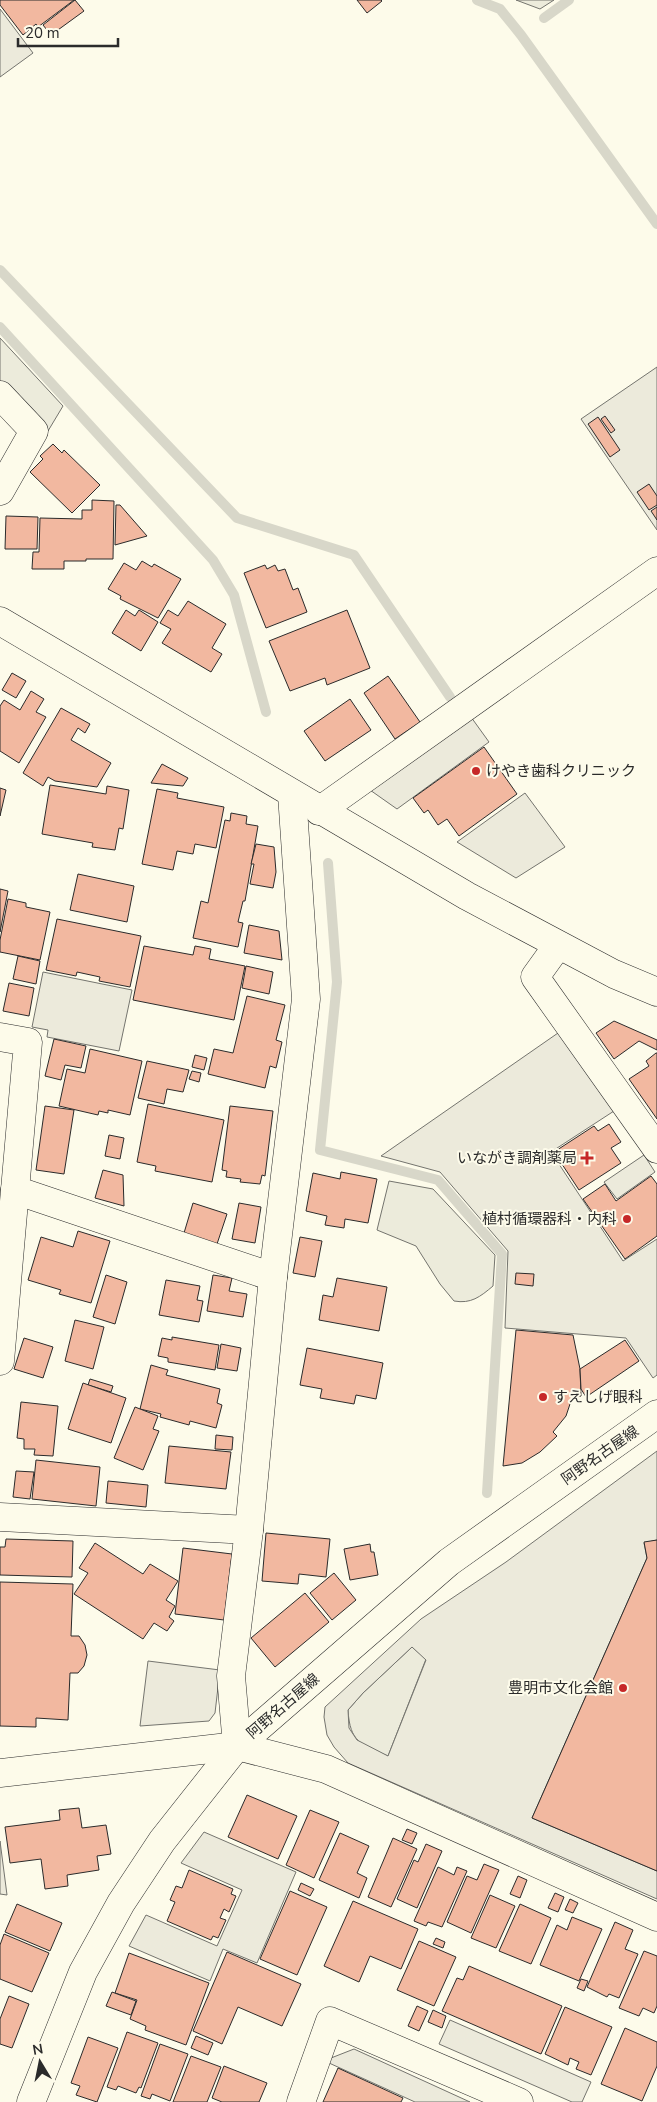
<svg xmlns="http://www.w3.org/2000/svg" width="657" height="2102" font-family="'Nunito Sans','Noto Sans JP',sans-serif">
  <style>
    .green { fill: #ecebdb; stroke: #74746e }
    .parking { fill: #eceadb; stroke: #74746e; fill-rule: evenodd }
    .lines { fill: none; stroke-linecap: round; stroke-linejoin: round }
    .stream { stroke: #d8d7c9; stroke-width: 10 }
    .building { fill: #f2b8a0; stroke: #2b2b2b }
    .minor-casing { stroke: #2b2b2b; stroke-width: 29 }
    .major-casing { stroke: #2b2b2b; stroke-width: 29 }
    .minor { stroke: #fdfbea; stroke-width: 28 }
    .major { stroke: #fdfbea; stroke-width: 28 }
    .poi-dot { fill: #c62828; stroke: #fdfbea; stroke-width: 2 }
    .labels { text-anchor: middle; stroke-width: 4; stroke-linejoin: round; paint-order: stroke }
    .poi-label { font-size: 15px; fill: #2b2b2b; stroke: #fdfbea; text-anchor: end }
    .street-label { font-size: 15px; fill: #2b2b2b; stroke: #fdfbea }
  </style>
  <rect width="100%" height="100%" fill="#fdfbea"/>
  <g class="green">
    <polygon points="516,0 554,0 540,9"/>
    <polygon points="0,338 63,406 48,431 0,381"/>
    <path d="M389,1181L433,1189L495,1255L493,1286C480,1297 471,1304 454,1301L440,1284L416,1246L377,1230Z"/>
    <path d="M412,1647L426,1659L388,1756C361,1744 350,1743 348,1710L363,1693Z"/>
  </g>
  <g class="parking">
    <polygon points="0,9 33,53 0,77"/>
    <polygon points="657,367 657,530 581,419"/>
    <polygon points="471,717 489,742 397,809 370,790"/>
    <polygon points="525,793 565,847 516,878 457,842"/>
    <polygon points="43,972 132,990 119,1051 47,1037 48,1030 32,1027"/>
    <polygon points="558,1033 614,1111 551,1152 623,1261 657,1239 657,1375 653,1378 626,1338 505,1328 508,1251 440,1172 381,1156"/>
    <polygon points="644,1155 655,1172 617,1199 604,1182"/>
    <path d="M657,1451V1540L644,1543L647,1558L532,1818L657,1871V1899L348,1763L334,1747L327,1735L324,1717L325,1707L421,1619L506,1562ZM412,1647L426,1660L388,1756L357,1740L349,1728L348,1710L363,1693Z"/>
    <polygon points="148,1661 220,1670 215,1713 209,1721 140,1726"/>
    <polygon points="204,1832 296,1872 257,1963 223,1949 210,1981 129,1946 146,1915 217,1946 242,1890 181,1863"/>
    <polygon points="0,1841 7,1895 0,1894"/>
    <polygon points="450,2020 591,2082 582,2102 572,2102 439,2044"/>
    <polygon points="354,2049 470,2102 415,2102 329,2063 331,2058"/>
  </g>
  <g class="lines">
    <g class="stream">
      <polyline points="477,0 500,9 521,35 657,224"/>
      <polyline points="544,18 569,0"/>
      <polyline points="0,270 237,518 354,555 450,697"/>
      <polyline points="0,327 213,560 234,595 266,712"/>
      <polyline points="328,863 337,982 320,1150 438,1180 502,1254 487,1493"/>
    </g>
  </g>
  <g class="building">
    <polygon points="0,0 74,0 38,27 36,24 23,35 0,5"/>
    <polygon points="75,0 84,11 51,35 43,25"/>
    <polygon points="357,0 381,0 382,1 367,13"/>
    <polygon points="605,416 615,430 611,433 601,419"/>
    <polygon points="598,417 620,450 610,457 588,424"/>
    <polygon points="53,444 62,453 64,450 100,485 72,513 30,472 43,459 40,456"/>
    <polygon points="649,484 657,496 657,505 649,510 637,492"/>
    <polygon points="92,500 114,501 113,559 86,559 86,561 64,561 64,569 32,569 33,552 39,552 40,518 82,519 82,510 92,510"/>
    <polygon points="116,505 120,505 147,536 115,545"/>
    <polygon points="657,507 657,520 651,511"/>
    <polygon points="6,516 38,517 37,549 5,549"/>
    <polygon points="142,561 152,567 154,564 181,579 158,618 120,599 121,596 108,589 124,563 136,570"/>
    <polygon points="265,565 267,569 275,565 278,571 285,569 293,590 298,588 307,612 266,628 244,573"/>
    <polygon points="188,601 226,624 212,648 222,654 211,672 162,643 171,629 160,623 168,610 178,616"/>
    <polygon points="126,610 135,616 139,610 158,622 141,651 112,633"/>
    <polygon points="347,610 370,668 327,685 325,678 290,691 269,641"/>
    <polygon points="12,673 26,681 16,698 2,690"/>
    <polygon points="388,676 420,722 395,739 364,693"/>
    <polygon points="31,691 44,699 36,712 46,717 19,763 0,751 0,706 4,700 20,710"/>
    <polygon points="350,699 371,730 325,761 304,731"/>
    <polygon points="61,708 90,724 85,733 78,728 71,740 111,763 97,787 55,781 48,777 43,786 23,773"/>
    <polygon points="484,747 517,794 459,836 447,819 438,825 428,810 424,813 413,798"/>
    <polygon points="162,764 188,778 183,786 151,783"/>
    <polygon points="50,785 106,794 107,786 129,790 123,829 119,828 115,850 92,847 93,843 42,834"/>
    <polygon points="0,788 6,790 0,816"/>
    <polygon points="157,789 178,793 177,798 224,807 216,848 195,844 193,854 177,851 173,870 142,864"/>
    <polygon points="231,813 247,816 246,824 258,826 245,901 243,901 238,922 243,923 238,947 193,938 201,901 208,903 225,820 230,821"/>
    <polygon points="256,844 274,847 276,872 273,888 250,884 254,864 251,864"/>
    <polygon points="78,874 134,886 127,922 70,910"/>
    <polygon points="0,889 8,891 0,932"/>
    <polygon points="8,899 26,903 26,907 50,912 40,960 0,952 0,940"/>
    <polygon points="57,919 141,936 130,987 99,981 100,977 77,972 76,976 46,970"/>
    <polygon points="249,925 279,931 282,960 244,953"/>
    <polygon points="144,946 193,955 195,946 211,949 209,959 245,966 234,1020 133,1000"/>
    <polygon points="18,956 40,961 36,984 13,979"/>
    <polygon points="246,966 273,972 269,994 242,988"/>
    <polygon points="9,983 34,988 29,1016 3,1011"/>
    <polygon points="247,996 285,1005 276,1040 282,1042 276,1068 270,1066 265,1088 208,1074 214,1049 233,1053"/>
    <polygon points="614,1021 657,1040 657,1050 639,1041 614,1059 596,1033"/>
    <polygon points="54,1039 86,1046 81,1068 65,1065 61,1080 45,1076"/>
    <polygon points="90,1049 142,1061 130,1115 108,1110 108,1113 99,1111 98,1115 59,1106 67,1069 85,1073"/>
    <polygon points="656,1053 657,1053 657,1119 629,1079 649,1066 646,1061"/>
    <polygon points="195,1055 207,1058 204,1070 192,1067"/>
    <polygon points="147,1061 189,1070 183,1092 167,1089 164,1104 138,1098"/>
    <polygon points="192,1071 201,1073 199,1082 189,1079"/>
    <polygon points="148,1104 224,1120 212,1182 155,1171 156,1166 137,1162"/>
    <polygon points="45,1106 74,1110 64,1174 36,1170"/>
    <polygon points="230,1106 273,1111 265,1176 262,1175 260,1184 240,1182 241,1179 226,1177 227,1171 222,1170"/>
    <polygon points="609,1124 621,1142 611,1148 621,1163 579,1190 554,1152 594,1126 598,1131"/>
    <polygon points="109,1135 124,1138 120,1159 105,1156"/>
    <polygon points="103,1170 123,1175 124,1206 95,1198"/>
    <polygon points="341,1172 377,1179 368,1223 345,1219 344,1228 325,1225 327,1216 306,1211 313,1173 340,1179"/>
    <polygon points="651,1176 657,1184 657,1236 625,1259 583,1199 605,1184 616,1201"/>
    <polygon points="193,1203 227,1214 217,1244 184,1233"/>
    <polygon points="239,1203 261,1207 255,1243 232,1239"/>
    <polygon points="78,1231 110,1241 91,1303 59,1294 61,1290 28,1280 41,1237 73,1247"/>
    <polygon points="300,1237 322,1241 315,1277 293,1273"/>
    <polygon points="516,1273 534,1274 533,1286 515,1284"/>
    <polygon points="106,1275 127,1282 115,1324 93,1317"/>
    <polygon points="213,1275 232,1278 229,1291 247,1294 243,1317 207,1311"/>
    <polygon points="337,1278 387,1287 379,1331 319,1320 323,1295 333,1297"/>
    <polygon points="166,1280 200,1286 197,1300 203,1301 199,1322 159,1315"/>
    <polygon points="75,1320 104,1327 93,1369 65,1361"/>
    <polygon points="516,1330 573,1335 580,1369 581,1396 572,1398 566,1416 553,1432 557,1436 540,1452 522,1463 503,1466"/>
    <polygon points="172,1337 219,1345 215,1370 168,1362 168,1358 158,1356 162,1338 172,1340"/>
    <polygon points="24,1338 53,1347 43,1378 14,1369"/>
    <polygon points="625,1340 639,1361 586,1397 581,1389 580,1369"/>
    <polygon points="221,1344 241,1348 237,1371 217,1368"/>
    <polygon points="307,1348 383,1363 376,1399 356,1395 354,1404 320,1398 322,1389 300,1385"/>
    <polygon points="151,1365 168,1370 166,1375 220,1389 217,1403 222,1405 216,1428 190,1421 189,1425 160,1417 161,1414 140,1409"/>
    <polygon points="90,1379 113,1386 111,1392 88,1385"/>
    <polygon points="83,1383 126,1398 111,1443 68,1429"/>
    <polygon points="21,1402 58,1406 53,1456 34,1455 35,1449 24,1449 24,1439 17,1438"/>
    <polygon points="135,1407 158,1416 153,1429 159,1431 143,1470 114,1458"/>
    <polygon points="216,1435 233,1437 232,1450 215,1449"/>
    <polygon points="169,1446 231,1452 226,1489 165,1483"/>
    <polygon points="36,1460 100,1467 96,1506 32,1499"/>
    <polygon points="16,1471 34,1472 30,1499 13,1497"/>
    <polygon points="108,1481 148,1485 146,1507 106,1503"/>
    <polygon points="266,1533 330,1539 326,1577 299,1574 298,1584 262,1581"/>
    <polygon points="6,1539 73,1541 72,1577 0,1575 0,1547 5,1547"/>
    <polygon points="657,1540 657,1871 532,1818 647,1558 644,1542"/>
    <polygon points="95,1543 143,1574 150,1564 178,1581 166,1600 175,1606 169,1617 174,1621 167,1631 154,1623 143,1639 74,1594 88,1573 79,1568"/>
    <polygon points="370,1544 371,1552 374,1552 378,1575 350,1580 344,1549"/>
    <polygon points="183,1548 232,1554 224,1620 175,1614"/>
    <polygon points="334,1573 356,1600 332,1620 310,1593"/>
    <polygon points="0,1582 73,1584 71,1636 79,1636 85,1645 87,1655 84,1666 78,1673 70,1673 68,1720 36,1718 36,1727 0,1726"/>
    <polygon points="305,1593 329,1622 275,1667 251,1638"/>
    <polygon points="247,1795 297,1816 278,1859 228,1837"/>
    <polygon points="79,1808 82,1828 106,1825 111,1854 97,1856 99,1870 67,1875 68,1886 45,1889 41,1859 10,1863 5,1827 60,1820 59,1810"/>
    <polygon points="310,1810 339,1822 314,1878 286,1865"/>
    <polygon points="407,1829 417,1833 412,1844 402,1840"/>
    <polygon points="340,1833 369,1846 357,1873 367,1878 359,1898 319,1880"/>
    <polygon points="393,1838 417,1849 391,1907 368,1897"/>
    <polygon points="426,1844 442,1851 417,1908 397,1899 414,1860 418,1862"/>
    <polygon points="484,1864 499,1870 471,1933 447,1922 467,1876 477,1880"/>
    <polygon points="438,1867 454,1875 457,1867 467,1871 442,1927 428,1922 426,1926 414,1921"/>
    <polygon points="189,1870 233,1889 231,1894 236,1896 229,1912 224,1909 220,1918 226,1920 218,1938 213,1936 211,1940 167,1921 175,1902 170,1900 176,1886 182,1888"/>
    <polygon points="518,1876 527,1880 520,1898 510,1894"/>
    <polygon points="301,1883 314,1889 310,1896 298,1890"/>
    <polygon points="290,1891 327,1907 297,1975 260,1959"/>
    <polygon points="555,1893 564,1897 558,1912 548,1908"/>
    <polygon points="490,1895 515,1906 496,1948 471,1938"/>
    <polygon points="570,1899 578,1903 573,1913 565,1910"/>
    <polygon points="353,1901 418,1929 401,1969 370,1956 359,1982 324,1966"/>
    <polygon points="17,1904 62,1923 50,1951 5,1932"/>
    <polygon points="520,1904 551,1918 531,1964 499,1951"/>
    <polygon points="572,1917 602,1929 579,1981 540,1965 557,1925 567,1930"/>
    <polygon points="615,1922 633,1930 625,1949 638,1954 619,1998 609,1994 607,1997 587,1987"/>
    <polygon points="4,1934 49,1953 32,1992 0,1979 0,1945"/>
    <polygon points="436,1938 445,1942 443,1948 433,1944"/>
    <polygon points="419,1941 456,1957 434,2006 397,1990"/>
    <polygon points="644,1951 657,1956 657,2006 654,2013 643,2008 639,2016 619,2008"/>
    <polygon points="227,1952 301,1984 282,2026 238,2007 222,2044 193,2031"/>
    <polygon points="129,1953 209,1983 186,2045 145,2030 146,2026 130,2019 137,2000 115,1993"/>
    <polygon points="469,1966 562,2006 541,2054 442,2011 457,1978 463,1980"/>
    <polygon points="581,1979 588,1981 584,1991 577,1988"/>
    <polygon points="112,1992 136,2001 131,2015 106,2006"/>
    <polygon points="9,1996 29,2004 12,2048 0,2044 0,2019"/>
    <polygon points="417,2006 428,2011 419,2031 408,2026"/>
    <polygon points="565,2007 612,2027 591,2075 576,2069 579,2062 570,2058 568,2065 545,2054"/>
    <polygon points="433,2010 446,2016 442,2028 428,2022"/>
    <polygon points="625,2028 657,2042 657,2066 642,2101 601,2084"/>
    <polygon points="127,2032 158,2043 141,2088 139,2087 136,2093 118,2086 116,2090 107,2087"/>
    <polygon points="196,2036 213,2043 208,2055 191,2048"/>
    <polygon points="88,2037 118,2048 97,2102 76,2095 80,2086 71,2083"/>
    <polygon points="160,2044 188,2054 170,2101 152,2094 150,2099 141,2096"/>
    <polygon points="191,2056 221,2067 207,2102 173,2102"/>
    <polygon points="224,2066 267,2083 259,2102 222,2102 212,2098"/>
    <polygon points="338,2068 403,2098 401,2102 323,2102"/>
  </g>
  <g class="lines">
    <g class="minor-casing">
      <g id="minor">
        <polyline points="0,395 34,431 0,491"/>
        <polyline points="0,621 467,896 614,974 657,992"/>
        <polyline points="319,811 657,571"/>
        <polyline points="558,945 535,977 657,1149"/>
        <polyline points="0,1037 28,1042 0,1361"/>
        <polyline points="15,1190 273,1277"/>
        <polyline points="0,1517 249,1530"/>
        <polyline points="237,1746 231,1676 249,1530 273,1277 306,999 292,794"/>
        <polyline points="0,1773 237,1746 326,1769 657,1917"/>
        <polyline points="301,2102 330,2021 519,2102"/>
      </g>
    </g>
    <g class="major-casing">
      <polyline id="major" points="31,2102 83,1972 121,1903 162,1841 237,1746 449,1562 657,1414"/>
    </g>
    <use href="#minor" class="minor"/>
    <use href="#major" class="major"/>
  </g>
  <g class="poi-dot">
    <circle cx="476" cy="771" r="5"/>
    <path d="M584.5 1150.5h5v5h5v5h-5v5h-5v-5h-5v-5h5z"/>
    <circle cx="627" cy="1219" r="5"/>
    <circle cx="543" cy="1397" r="5"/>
    <circle cx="623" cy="1688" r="5"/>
  </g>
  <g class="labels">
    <g class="poi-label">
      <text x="486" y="776" text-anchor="start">けやき歯科クリニック</text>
      <text x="577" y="1163">いながき調剤薬局</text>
      <text x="617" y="1224">植村循環器科・内科</text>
      <text x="553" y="1402" text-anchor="start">すえしげ眼科</text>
      <text x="613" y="1693">豊明市文化会館</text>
    </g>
    <g class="street-label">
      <text transform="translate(600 1455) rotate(-35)" y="5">阿野名古屋線</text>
      <text transform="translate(283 1706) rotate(-41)" y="5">阿野名古屋線</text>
    </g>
  </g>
  <g transform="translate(40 2062) rotate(350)" stroke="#fdfbea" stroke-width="4" paint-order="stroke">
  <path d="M0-4L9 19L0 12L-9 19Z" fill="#2b2b2b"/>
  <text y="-8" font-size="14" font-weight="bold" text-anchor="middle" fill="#2b2b2b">N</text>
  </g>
  <path d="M18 38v8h100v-8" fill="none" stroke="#2b2b2b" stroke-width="2.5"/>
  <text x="25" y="38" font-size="15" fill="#2b2b2b" stroke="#fdfbea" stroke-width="4" paint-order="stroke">20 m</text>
</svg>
